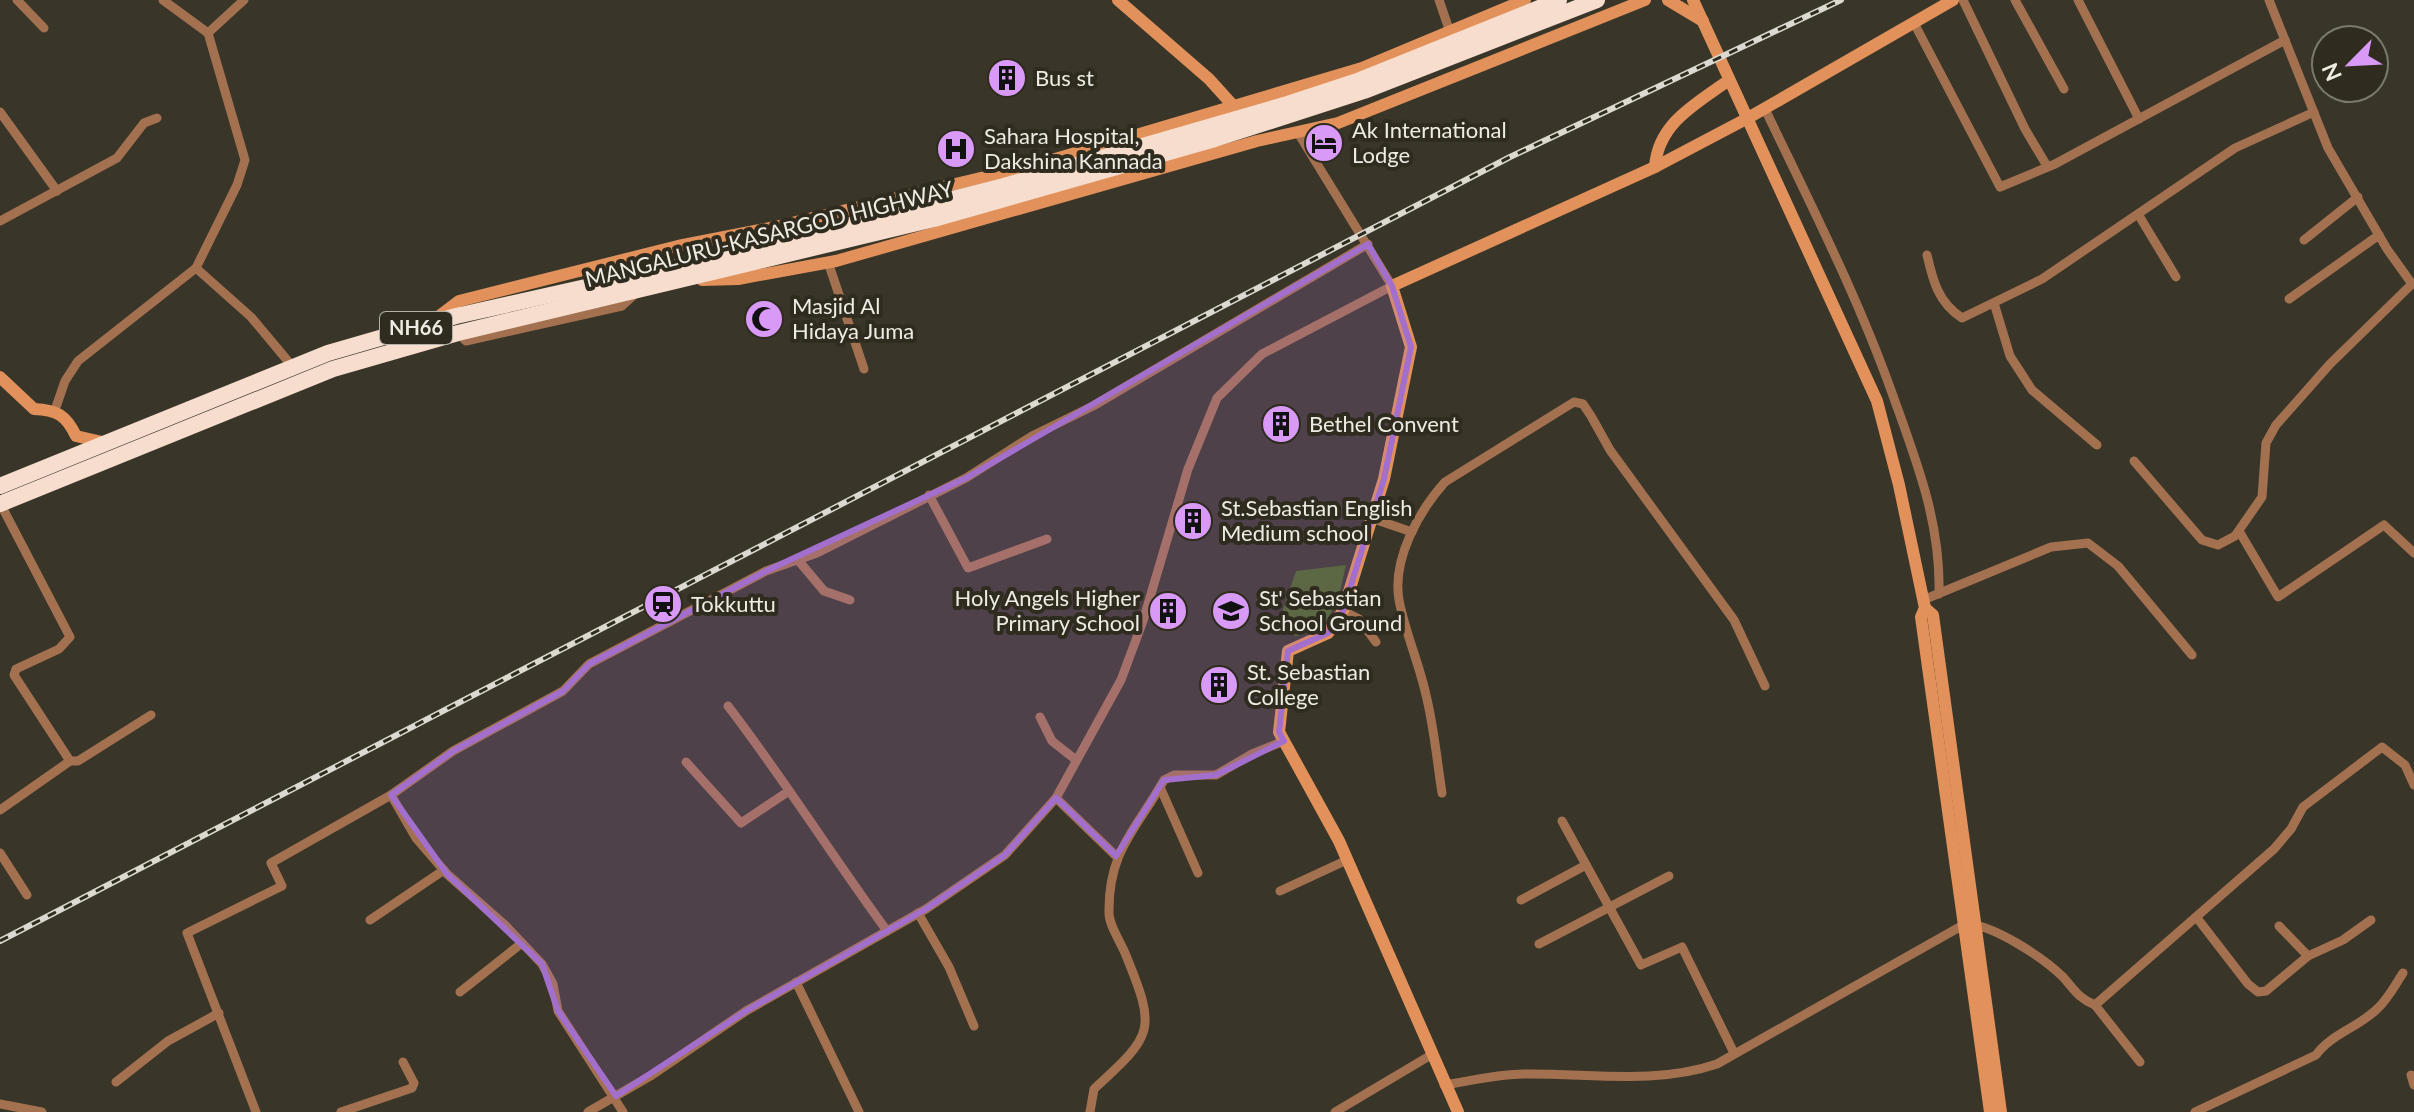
<svg xmlns="http://www.w3.org/2000/svg" width="2414" height="1112" font-family="Lato,sans-serif">
  <style>
    .green { fill: #496721 }
    .lines { fill: none; stroke-linecap: round; stroke-linejoin: round }
    .street { stroke: #a47150; stroke-width: 9 }
    .secondary { stroke: #e2915b; stroke-width: 12 }
    .highway { stroke: #f7ddcd; stroke-width: 16 }
    .rail-casing { stroke: #dbd9d0; stroke-width: 6 }
    .rail { stroke: #2f2c1f; stroke-width: 3; stroke-dasharray: 9; stroke-linecap: butt }
    .marked { fill: #a36fcc; fill-opacity: 0.2; stroke: #a36fcc; stroke-width: 6; stroke-linejoin: round }
    .labels { text-anchor: middle; stroke-width: 8; stroke-linejoin: round; paint-order: stroke }
    .shield { fill: #2f2c1f; stroke: #b4b2a8; stroke-width: 2 }
    .shield-label { font-size: 20px; font-weight: bold; fill: #edebe3 }
    .poi-label { font-size: 22px; fill: #edebe3; stroke: #2f2c1f; text-anchor: start }
    .street-label { font-size: 22px; fill: #edebe3; stroke: #2f2c1f }
  </style>
  <rect width="100%" height="100%" fill="#393629"/>
  <polygon class="green" points="1346,565 1339,596 1323,629 1297,636 1276,630 1296,571"/>
  <g class="lines">
    <g class="street">
      <polyline points="17,0 44,28"/>
      <polyline points="1439,0 1450,32"/>
      <polyline points="1963,0 2025,129 2047,166"/>
      <polyline points="2015,0 2064,89"/>
      <polyline points="2078,0 2139,119"/>
      <polyline points="1914,23 2000,187 2055,164 2285,40"/>
      <polyline points="208,33 244,0"/>
      <path d="M1765,109C1810,203 1857,295 1892,393C1916,460 1941,522 1939,594"/>
      <polyline points="0,112 57,191"/>
      <polyline points="2138,214 2176,277"/>
      <polyline points="0,221 117,158 144,123 157,118"/>
      <polyline points="2304,240 2358,197"/>
      <path d="M1927,255C1933,281 1938,302 1962,318L2042,279L2235,148L2314,112"/>
      <polyline points="828,262 864,369"/>
      <polyline points="196,268 251,317 292,366"/>
      <polyline points="2289,299 2379,235"/>
      <polyline points="1994,303 2010,356 2032,390 2097,445"/>
      <polyline points="458,333 466,341 622,306 635,294"/>
      <polyline points="55,410 65,381 78,361 196,268 237,185 245,160 208,33 163,0"/>
      <polyline points="2134,461 2202,540 2218,545 2235,536 2262,497 2266,443 2276,425 2330,364 2412,284 2387,249 2328,148 2269,0"/>
      <polyline points="929,495 968,568 1047,539"/>
      <polyline points="0,503 70,637 59,649 16,669 14,675 70,761"/>
      <polyline points="1371,518 1412,532"/>
      <polyline points="2239,531 2278,597 2384,525 2414,553"/>
      <polyline points="798,560 824,591 850,600"/>
      <polyline points="1923,600 2051,547 2088,543 2118,566 2192,655"/>
      <polyline points="1343,611 1359,619 1376,642"/>
      <path d="M728,706C784,779 832,856 887,931"/>
      <polyline points="1040,717 1052,741 1076,760"/>
      <polyline points="686,762 741,823 789,791"/>
      <polyline points="1160,787 1198,873"/>
      <path d="M1442,793C1437,761 1434,727 1426,695C1419,663 1405,632 1399,600C1392,559 1419,511 1445,482L1574,402L1583,404L1591,416L1610,450L1734,620L1765,686"/>
      <polyline points="391,795 416,838 447,874 506,926 542,964 553,984 558,1011 623,1112"/>
      <polyline points="1056,798 1116,856"/>
      <polyline points="0,810 70,761 78,761 151,715"/>
      <polyline points="1562,821 1641,965 1682,947 1734,1053"/>
      <polyline points="0,853 27,895"/>
      <polyline points="1280,891 1347,860"/>
      <polyline points="1521,900 1586,865"/>
      <polyline points="918,913 949,967 974,1026"/>
      <polyline points="2197,918 2248,984 2258,992 2266,991 2308,956 2279,926"/>
      <polyline points="370,920 444,870"/>
      <polyline points="1539,944 1669,876"/>
      <polyline points="2308,956 2343,940 2371,920"/>
      <polyline points="796,982 859,1112"/>
      <polyline points="460,992 522,943"/>
      <polyline points="2095,1005 2140,1062"/>
      <polyline points="2411,1075 2414,1085"/>
      <polyline points="116,1082 168,1041 219,1013"/>
      <path d="M1444,1085C1470,1081 1498,1074 1524,1074C1589,1073 1655,1085 1717,1064L1965,924C1991,923 2044,958 2063,977C2074,989 2079,999 2095,1005L2274,849L2291,829L2303,807L2382,747L2405,765L2414,785"/>
      <polyline points="0,1104 42,1112"/>
      <polyline points="256,1112 187,933 282,886 271,863 391,795 453,751 563,691 589,664 766,571 817,553 966,478 1032,436 1093,406 1368,244"/>
      <polyline points="341,1112 412,1088 414,1083 403,1062"/>
      <polyline points="588,1112 652,1075 746,1011 926,909 1005,855 1056,798 1121,680 1143,621 1188,469 1217,398 1262,354 1392,286 1298,133"/>
      <path d="M1090,1112L1094,1089C1154,1034 1157,1031 1125,953C1120,941 1109,925 1109,913C1108,850 1137,829 1164,780L1174,775H1216L1252,754L1284,741"/>
      <polyline points="1335,1112 1431,1055"/>
      <path d="M2195,1112L2316,1055C2331,1034 2359,1027 2377,1009C2388,999 2395,985 2403,973"/>
    </g>
    <g class="secondary">
      <polyline points="1118,0 1209,79 1238,111"/>
      <polyline points="1668,0 1703,21"/>
      <polyline points="1693,0 1877,401 1899,485 1925,608 1921,617 1990,1112"/>
      <polyline points="1655,167 1748,118 1953,0"/>
      <polyline points="702,280 738,279 836,261 1257,141 1338,123 1645,0"/>
      <polyline points="434,320 459,301 678,246 775,227 1035,165 1362,68 1525,0"/>
      <path d="M0,377L34,409C57,410 66,415 76,436L102,442"/>
      <polyline points="1925,608 1933,615 2001,1112"/>
      <path d="M1458,1112L1339,841L1279,732L1288,651L1328,633L1343,611L1384,479L1411,347L1392,286L1655,167C1658,123 1696,104 1729,80"/>
    </g>
    <g class="highway">
      <polyline points="0,486 328,353 456,316 738,253 1004,186 1284,105 1360,80 1559,0"/>
      <polyline points="0,504 333,369 458,333 934,219 1215,139 1364,91 1597,0"/>
    </g>
    <g class="rail-casing">
      <polyline id="rail" points="0,941 1510,157 1841,0"/>
    </g>
    <use href="#rail" class="rail"/>
  </g>
  <path class="marked" d="M1368,244L1392,286L1411,347L1384,479L1343,611L1328,633L1288,651L1279,732L1284,741L1216,775L1164,780L1116,856L1056,798L1005,855L926,909L746,1011L616,1096L558,1011L542,964L447,874L391,795L453,751L563,691L589,664L766,571L966,478Z"/>
  <defs>
    <g id="building-disc" transform="scale(2)"><circle r="9.5" fill="#d99af7" stroke="#2f2c1f"/><path d="M-4-6H4V6H1V3H-1V6H-4ZM-2.5-4.3h1.7v1.8h-1.7ZM.8-4.3h1.7v1.8H.8ZM-2.5-1h1.7V.8h-1.7ZM.8-1h1.7V.8H.8Z" fill="#111"/></g>
    <g id="hotel-disc" transform="scale(2)"><circle r="9.5" fill="#d99af7" stroke="#2f2c1f"/><path d="M-6-4.5h1.5V1H6V5H4.5V3h-9V5H-6ZM-4 0a1.8 1.8 0 1 1 3.6 0ZM.5 0V-2.5h3Q6-2.5 6 0Z" fill="#111"/></g>
    <g id="hospital-disc" transform="scale(2)"><circle r="9.5" fill="#d99af7" stroke="#2f2c1f"/><path d="M-5-5h3v3.5h4V-5h3V5h-3V1.5h-4V5h-3Z" fill="#111"/></g>
    <g id="mosque-disc" transform="scale(2)"><circle r="9.5" fill="#d99af7" stroke="#2f2c1f"/><path d="M3.5-4.9A6 6 0 1 0 3.5 4.9A5 5 0 1 1 3.5-4.9Z" fill="#111"/></g>
    <g id="station-disc" transform="scale(2)"><circle r="9.5" fill="#d99af7" stroke="#2f2c1f"/><path d="M-3-6H3Q5-6 5-4V2Q5 4 3 4L4.5 6H3L1.5 4h-3L-3 6H-4.5L-3 4Q-5 4-5 2V-4Q-5-6-3-6ZM-3.5-4v3h7v-3ZM-3.5 1v1.5H-2V1ZM2 1v1.5H3.5V1Z" fill="#111"/></g>
    <g id="school-disc" transform="scale(2)"><circle r="9.5" fill="#d99af7" stroke="#2f2c1f"/><path d="M0-5L7-2L0 1L-7-2ZM-4 1L0 2.5L4 1V4Q0 6-4 4Z" fill="#111"/></g>
  </defs>
  <g fill-rule="evenodd">
    <use href="#building-disc" x="1007" y="78"/>
    <use href="#hotel-disc" x="1324" y="143"/>
    <use href="#hospital-disc" x="956" y="149"/>
    <use href="#mosque-disc" x="764" y="319"/>
    <use href="#building-disc" x="1281" y="424"/>
    <use href="#building-disc" x="1193" y="521"/>
    <use href="#station-disc" x="663" y="604"/>
    <use href="#building-disc" x="1168" y="611"/>
    <use href="#school-disc" x="1231" y="611"/>
    <use href="#building-disc" x="1219" y="685"/>
  </g>
  <g class="labels">
    <rect class="shield" x="380" y="312" width="72" height="32" rx="6"/>
    <g class="shield-label">
      <text x="416" y="335">NH66</text>
    </g>
    <g class="poi-label">
      <text x="1035" y="86">Bus st</text>
      <text x="1352" y="138">Ak International<tspan x="1352" dy="25">Lodge</tspan></text>
      <text x="984" y="144">Sahara Hospital,<tspan x="984" dy="25">Dakshina Kannada</tspan></text>
      <text x="792" y="314">Masjid Al<tspan x="792" dy="25">Hidaya Juma</tspan></text>
      <text x="1309" y="432">Bethel Convent</text>
      <text x="1221" y="516">St.Sebastian English<tspan x="1221" dy="25">Medium school</tspan></text>
      <text x="1140" y="606" text-anchor="end">Holy Angels Higher<tspan x="1140" dy="25">Primary School</tspan></text>
      <text x="1259" y="606">St' Sebastian<tspan x="1259" dy="25">School Ground</tspan></text>
      <text x="691" y="612">Tokkuttu</text>
      <text x="1247" y="680">St. Sebastian<tspan x="1247" dy="25">College</tspan></text>
    </g>
    <g class="street-label">
      <text transform="translate(769 234) rotate(-14)" y="8">MANGALURU-KASARGOD HIGHWAY</text>
    </g>
  </g>
  <g transform="translate(2350 64) rotate(246)"><circle r="38" fill="#2f2c1f" stroke="#7b786d" stroke-width="2"/>
  <path d="M0-6L14 30L0 20L-14 30Z" fill="#d99af7"/>
  <text y="-12" font-size="22" font-weight="bold" text-anchor="middle" fill="#edebe3">N</text>
  </g>
</svg>
